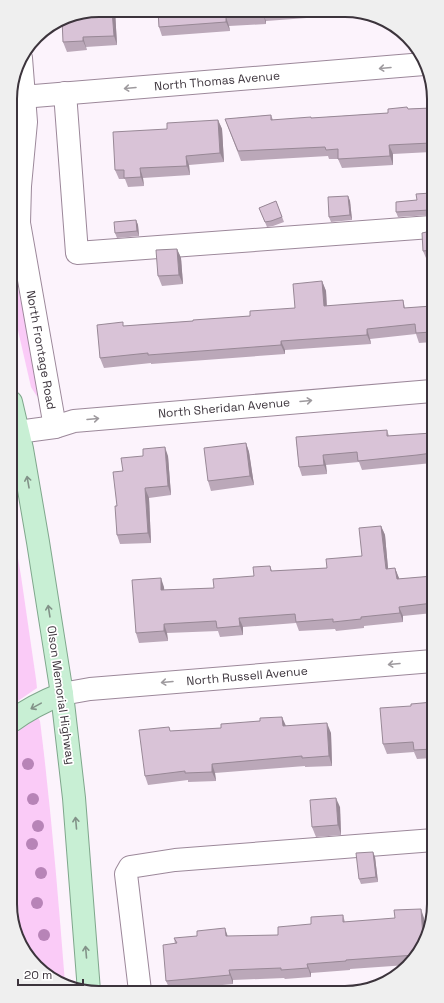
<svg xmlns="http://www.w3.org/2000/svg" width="444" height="1003" font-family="'Space Grotesk',sans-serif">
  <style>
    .green { fill: #facbf7 }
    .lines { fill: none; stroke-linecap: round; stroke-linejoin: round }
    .minor-casing { stroke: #9c889a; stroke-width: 24 }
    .major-casing { stroke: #7fa78c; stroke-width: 24 }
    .minor { stroke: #fff; stroke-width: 22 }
    .major { stroke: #c8efd4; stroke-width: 22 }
    .tree { fill: #b784b7 }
    .wall { fill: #bba8b9 }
    .shaded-wall { fill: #988896 }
    .building { fill: #d9c3d7; stroke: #988896 }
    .oneway { stroke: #9e9a9e }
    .oneway2 { stroke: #829288 }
    .labels { text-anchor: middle; stroke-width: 3.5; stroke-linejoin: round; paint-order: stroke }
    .street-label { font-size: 12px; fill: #3c343c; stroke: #fff }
    .rim { fill: none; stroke: #3c343c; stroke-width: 2 }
  </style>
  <rect width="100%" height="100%" fill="#fcf3fc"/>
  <g class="green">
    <polygon points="11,259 43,395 40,399 36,395 31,387 11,300"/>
    <polygon points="12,523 21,576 36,679 37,688 12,705"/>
    <path d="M38,718L40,721C51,808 58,895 65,983L40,971L21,940L13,848L12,739C19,729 26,723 38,718Z"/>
  </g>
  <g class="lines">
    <g class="minor-casing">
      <g id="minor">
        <polyline points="21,58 26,122 20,186 19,223 55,427"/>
        <polyline points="65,93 77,253 431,227"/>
        <polyline points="10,98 424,64"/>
        <polyline points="18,432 55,427 74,421 432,391"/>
        <polyline points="62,694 90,689 433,661"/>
        <polyline points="140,991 126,874 130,867 175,860 434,840"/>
      </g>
    </g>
    <g class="major-casing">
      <g id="major">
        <polyline points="11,402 22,449 38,542 62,694 74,798 89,991"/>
        <path d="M12,721C28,709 44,701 62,694"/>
      </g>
    </g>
    <use href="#minor" class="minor"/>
    <use href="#major" class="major"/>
  </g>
  <g class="tree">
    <circle cx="28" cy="764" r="6"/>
    <circle cx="33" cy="799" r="6"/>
    <circle cx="38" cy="826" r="6"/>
    <circle cx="32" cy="844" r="6"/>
    <circle cx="41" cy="873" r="6"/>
    <circle cx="37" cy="903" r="6"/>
    <circle cx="44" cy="935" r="6"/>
  </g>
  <g class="wall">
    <polygon points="99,10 115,10 117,45 86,47 87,50 67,52 63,42"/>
    <polygon points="158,10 362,12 377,19 363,20 361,14 266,21 266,24 229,26 230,31 162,36 159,27"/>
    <polygon points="431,108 431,152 393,154 393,165 342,168 338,159 329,159 328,156 241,161 225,119 271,115 273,120 311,118 388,113 408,109"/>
    <polygon points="218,120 222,129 224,162 189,165 190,175 143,178 144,186 128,187 125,179 119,179 115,170 167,129"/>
    <polygon points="431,193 431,215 398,217 396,212"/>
    <polygon points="348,196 350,201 352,220 331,222 329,217"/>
    <polygon points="276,201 284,222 273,226 267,227 259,208"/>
    <polygon points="136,220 138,225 139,236 117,238 115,233"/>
    <polygon points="431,231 432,258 426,258 423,251"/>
    <polygon points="177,249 181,258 183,284 162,286 158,276"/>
    <polygon points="322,281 326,291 327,306 403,300 405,308 432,306 432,342 419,343 416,334 370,339 371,344 285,350 285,354 151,364 151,363 104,368 100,358 124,326 193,321 250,316 295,308"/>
    <polygon points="387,430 389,436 432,433 432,463 362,470 359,462 326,465 327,474 302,476 299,467 296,437"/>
    <polygon points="246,443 249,452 254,485 211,491 208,481"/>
    <polygon points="168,456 171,495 149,498 151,543 120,544 117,535 117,506 123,471"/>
    <polygon points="381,526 385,535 388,569 395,568 399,579 433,576 433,613 403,616 403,622 364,626 364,628 336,631 335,629 299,631 296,623 243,627 243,635 220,637 218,631 167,633 168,641 139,643 136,633 164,587 164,590 214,588 254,576 270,566 272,571 327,568 362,556"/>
    <polygon points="433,702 433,758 417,759 414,752 387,754 383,744 411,706"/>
    <polygon points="282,717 285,726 331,733 332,766 305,767 305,766 215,773 216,781 188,782 188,780 148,785 145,776 171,731 221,728"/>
    <polygon points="340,807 341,835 316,837 312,827"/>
    <polygon points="373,852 375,857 378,882 361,884 359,879"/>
    <polygon points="343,915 345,922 424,918 425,931 412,963 407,965 350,969 350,970 311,973 311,977 285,979 284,978 233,980 233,984 170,990 166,981 175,944 174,938 278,935 311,924"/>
  </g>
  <g class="shaded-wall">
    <polygon points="112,10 115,10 117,45 114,36"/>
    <polygon points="262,12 266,21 266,24 263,14"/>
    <polygon points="226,17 229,26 230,31 226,22"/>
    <polygon points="83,37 86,47 87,50 83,41"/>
    <polygon points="218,120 222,129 224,162 220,153"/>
    <polygon points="389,145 393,154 393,165 390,156"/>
    <polygon points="186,156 189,165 190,175 187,166"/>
    <polygon points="140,168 143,178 144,186 141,177"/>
    <polygon points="348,196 350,201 352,220 350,215"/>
    <polygon points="136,220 138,225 139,236 137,231"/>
    <polygon points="177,249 181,258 183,284 179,275"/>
    <polygon points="322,281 326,291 327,315 324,306"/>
    <polygon points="367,329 370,339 371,344 367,335"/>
    <polygon points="281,341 285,350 285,354 281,345"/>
    <polygon points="246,443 249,452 254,485 250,476"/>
    <polygon points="165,447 168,456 171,495 168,486"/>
    <polygon points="323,455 326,465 327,474 324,465"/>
    <polygon points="145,488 149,498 151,543 148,533"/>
    <polygon points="381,526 385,535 389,579 386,569"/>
    <polygon points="395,568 399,578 400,588 397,579"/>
    <polygon points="161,578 164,587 165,599 161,590"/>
    <polygon points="399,607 403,616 403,622 400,613"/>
    <polygon points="239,618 243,627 243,635 240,626"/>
    <polygon points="164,624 167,633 168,641 164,631"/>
    <polygon points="282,717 286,726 283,726"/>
    <polygon points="327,723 331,733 332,766 329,756"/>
    <polygon points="212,764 215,773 216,781 212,772"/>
    <polygon points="336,798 340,807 341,835 338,825"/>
    <polygon points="373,852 375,857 378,882 376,877"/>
    <polygon points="421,909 424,918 425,931 423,937"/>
    <polygon points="225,928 228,937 226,936"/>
    <polygon points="307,964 311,973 311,977 308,968"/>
    <polygon points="229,970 233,980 233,984 230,975"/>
  </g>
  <g class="building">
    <polygon points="99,10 112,10 114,36 83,37 83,41 63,42 62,19 65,17"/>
    <polygon points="158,10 270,11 262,12 263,14 226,17 226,22 159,27"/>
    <polygon points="407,107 408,109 431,108 431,143 389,145 390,156 338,159 338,149 326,150 325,147 238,151 225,119 271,115 271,120 311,117 311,118 388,113 388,109"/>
    <polygon points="218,120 220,153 186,156 187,166 140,168 141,177 124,178 124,170 115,170 113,132 167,129 167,123"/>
    <polygon points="431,193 431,210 429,210 396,212 396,202 417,200 416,194"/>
    <polygon points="348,196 350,215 329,217 328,197"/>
    <polygon points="276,201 282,217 271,221 265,222 259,208"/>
    <polygon points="136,220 137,231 115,233 114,222"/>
    <polygon points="431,231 432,250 423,251 422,233"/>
    <polygon points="177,249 179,275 158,276 156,250"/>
    <polygon points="322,281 324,306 403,300 404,308 432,306 432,332 416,333 415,324 367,329 367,335 281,341 281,345 148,355 148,353 100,358 97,325 123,322 123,326 193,321 193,320 250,316 250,311 295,308 293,284"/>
    <polygon points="387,430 387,436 432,433 432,453 417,455 358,461 357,452 323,455 324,465 299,467 296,437"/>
    <polygon points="246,443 250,476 208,481 204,448"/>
    <polygon points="165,447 168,486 145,488 148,533 117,535 115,506 117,506 113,472 123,471 121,458 143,456 143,449"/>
    <polygon points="381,526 386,569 395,568 397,579 433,576 433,603 399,607 400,613 361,617 361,619 333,622 333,619 296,622 295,614 239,618 240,626 217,628 216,621 164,624 164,631 136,633 132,580 161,578 161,590 214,588 213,579 254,576 253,567 270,566 271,571 327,568 326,559 362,556 359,528"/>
    <polygon points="433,702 433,749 414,750 413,742 383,744 380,708 411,706 411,704"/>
    <polygon points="282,717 283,726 327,723 329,756 302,758 302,756 212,764 212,772 185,773 185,771 145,776 139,730 169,727 170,731 221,728 221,724 260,721 260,718"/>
    <polygon points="336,798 338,825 312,827 310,800"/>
    <polygon points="373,852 376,877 359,879 356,853"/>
    <polygon points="421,909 423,937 415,955 346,960 346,961 307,964 308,968 281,970 281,968 229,970 230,975 166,981 163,945 177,943 174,938 197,936 197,931 225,928 226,936 278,935 278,927 311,924 311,917 343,915 343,922 395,918 394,910"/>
  </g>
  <defs><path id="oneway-shaft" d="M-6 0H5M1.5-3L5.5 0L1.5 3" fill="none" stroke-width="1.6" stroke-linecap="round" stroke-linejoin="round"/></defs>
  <g class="oneway">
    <use href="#oneway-shaft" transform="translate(385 68) rotate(175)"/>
    <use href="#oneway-shaft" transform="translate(130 88) rotate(175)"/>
    <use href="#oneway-shaft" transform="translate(306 401) rotate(-5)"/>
    <use href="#oneway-shaft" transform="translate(93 419) rotate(-5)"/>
    <use href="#oneway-shaft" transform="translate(394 664) rotate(175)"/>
    <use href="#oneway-shaft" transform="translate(167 682) rotate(175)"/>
  </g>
  <g class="oneway2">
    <use href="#oneway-shaft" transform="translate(28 482) rotate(-100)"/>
    <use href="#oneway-shaft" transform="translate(49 611) rotate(-99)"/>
    <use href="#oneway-shaft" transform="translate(36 706) rotate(151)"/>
    <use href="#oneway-shaft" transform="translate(76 823) rotate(-95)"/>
    <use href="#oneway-shaft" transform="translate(86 952) rotate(-95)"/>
  </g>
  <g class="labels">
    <g class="street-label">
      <text transform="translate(217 81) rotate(-5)" y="4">North Thomas Avenue</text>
      <text transform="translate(41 350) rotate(80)" y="4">North Frontage Road</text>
      <text transform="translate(224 408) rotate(-5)" y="4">North Sheridan Avenue</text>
      <text transform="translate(247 676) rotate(-5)" y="4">North Russell Avenue</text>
      <text transform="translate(61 695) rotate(82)" y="4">Olson Memorial Highway</text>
    </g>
  </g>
  <path d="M0 0H444V1003H0ZM99 17H345A82 82 0 0 1 427 99V904A82 82 0 0 1 345 986H99A82 82 0 0 1 17 904V99A82 82 0 0 1 99 17Z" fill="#efefef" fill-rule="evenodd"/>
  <path class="rim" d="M99 17H345A82 82 0 0 1 427 99V904A82 82 0 0 1 345 986H99A82 82 0 0 1 17 904V99A82 82 0 0 1 99 17Z"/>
  <path d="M18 979v6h65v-6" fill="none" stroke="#3c343c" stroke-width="2"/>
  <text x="24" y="979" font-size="12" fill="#3c343c" stroke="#ffffff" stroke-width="3" paint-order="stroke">20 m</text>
</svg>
